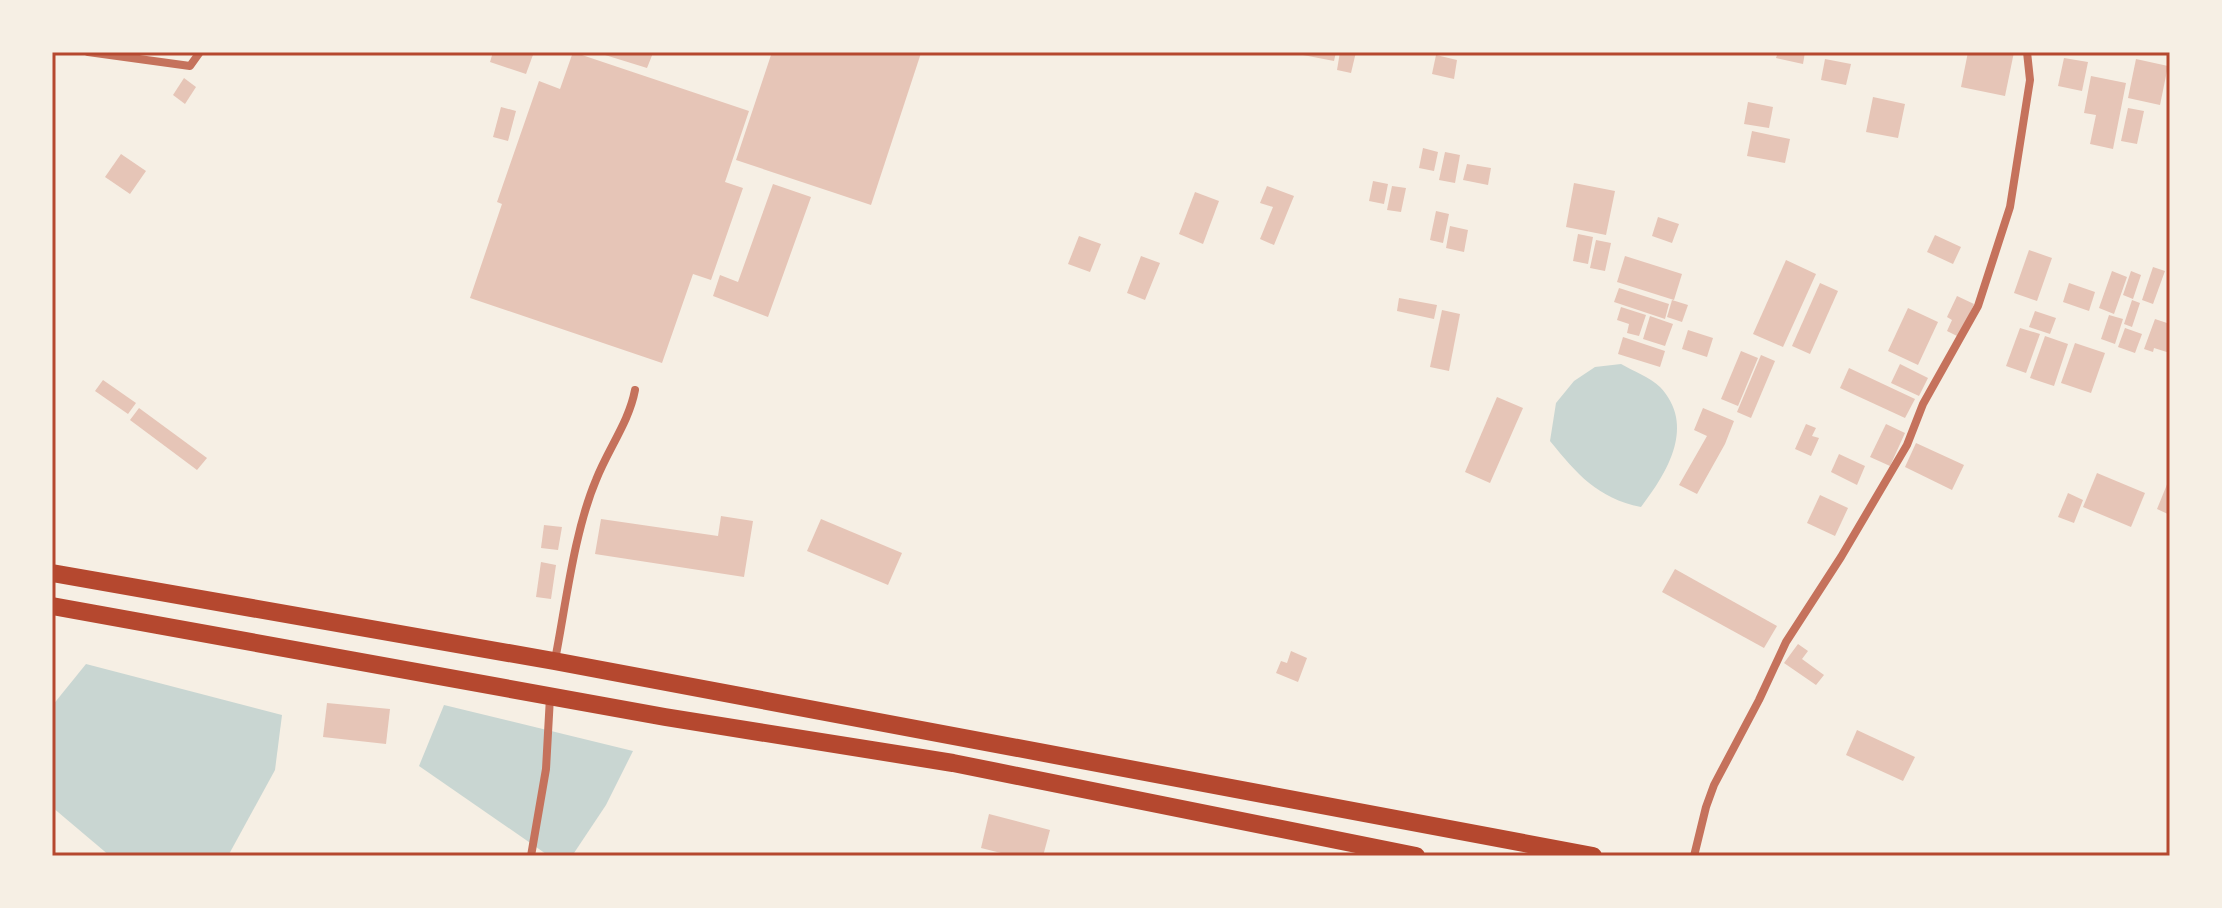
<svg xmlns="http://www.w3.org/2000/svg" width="2222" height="908" font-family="Inter,sans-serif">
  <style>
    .water { fill: #c9d6d2 }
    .building { fill: #e6c5b7 }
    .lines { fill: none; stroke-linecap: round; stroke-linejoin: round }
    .minor { stroke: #c5725c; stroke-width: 8 }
    .trunk { stroke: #b5482f; stroke-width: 18 }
    .neatline { fill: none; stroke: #b5482f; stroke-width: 3 }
  </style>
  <rect width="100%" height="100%" fill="#f6efe4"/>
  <g class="water">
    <path d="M1621,364C1633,371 1650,377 1660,387C1696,425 1668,472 1641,507C1597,498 1577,474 1550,441L1556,403L1574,381L1595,367Z"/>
    <polygon points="86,664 282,715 275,770 228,856 110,856 52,807 52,706"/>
    <polygon points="444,705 633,751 606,805 572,856 549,856 419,766"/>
  </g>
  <g class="building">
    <polygon points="493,52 534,52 526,74 490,62"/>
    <polygon points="573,52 749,111 725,182 743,188 711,280 693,274 662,363 470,298 502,204 497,202 539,81 560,89"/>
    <polygon points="606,52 651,52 653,53 647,68 605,55"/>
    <polygon points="772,52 921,53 871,205 736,160"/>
    <polygon points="1303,52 1336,52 1334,61 1303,55"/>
    <polygon points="1340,52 1356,52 1351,73 1337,70"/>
    <polygon points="1778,52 1805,52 1803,64 1776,58"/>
    <polygon points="1968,52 2014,52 2005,96 1961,87"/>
    <polygon points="1436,55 1457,60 1454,79 1432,74"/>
    <polygon points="2064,58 2088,62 2082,91 2058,86"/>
    <polygon points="1825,59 1851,64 1846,85 1821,80"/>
    <polygon points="2136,59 2168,66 2160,105 2128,98"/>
    <polygon points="2091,76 2126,83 2113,149 2090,144 2096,115 2084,113"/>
    <polygon points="184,78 196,87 185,104 173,95"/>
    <polygon points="1873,97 1905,104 1898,138 1866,132"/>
    <polygon points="1748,102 1773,107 1769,128 1744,124"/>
    <polygon points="501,107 516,111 508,141 493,137"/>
    <polygon points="2128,108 2144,111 2137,144 2121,141"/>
    <polygon points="1752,131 1790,139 1785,163 1747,156"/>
    <polygon points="1423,148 1438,152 1434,171 1419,168"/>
    <polygon points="1445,152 1460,155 1455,183 1439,180"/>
    <polygon points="121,154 146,171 130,194 105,177"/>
    <polygon points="1467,164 1491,168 1488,185 1463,180"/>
    <polygon points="1373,181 1388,184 1384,204 1369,201"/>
    <polygon points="1574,183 1615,191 1606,235 1566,227"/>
    <polygon points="773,184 811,197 768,317 713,296 720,275 738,282"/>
    <polygon points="1267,186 1294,196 1274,245 1260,239 1273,207 1260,203"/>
    <polygon points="1392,186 1406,188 1401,212 1387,210"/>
    <polygon points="1195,192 1219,201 1203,244 1179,234"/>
    <polygon points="1436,211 1449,214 1443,243 1430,240"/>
    <polygon points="1658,217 1679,224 1672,243 1652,236"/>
    <polygon points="1450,226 1468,230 1464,252 1446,248"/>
    <polygon points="1578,234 1593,237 1588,264 1573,261"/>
    <polygon points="1935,235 1961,247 1953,264 1927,252"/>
    <polygon points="1079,236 1101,244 1090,272 1068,264"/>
    <polygon points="1596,240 1611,243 1605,271 1590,268"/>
    <polygon points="2029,250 2052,258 2037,301 2014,293"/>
    <polygon points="1141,256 1160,263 1145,300 1127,293"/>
    <polygon points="1625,256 1682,274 1674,300 1617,282"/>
    <polygon points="1786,260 1816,274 1783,347 1753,334"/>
    <polygon points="2153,267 2165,271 2153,304 2142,300"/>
    <polygon points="2112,271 2127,277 2114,314 2099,308"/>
    <polygon points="2131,271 2141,275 2133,299 2123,295"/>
    <polygon points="1820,283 1838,291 1810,354 1792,346"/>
    <polygon points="2069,283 2095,292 2089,311 2063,302"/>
    <polygon points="1619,288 1669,304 1665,319 1614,302"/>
    <polygon points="1957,296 1974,304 1959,337 1947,331 1952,320 1947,317"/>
    <polygon points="1399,298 1437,305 1434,319 1397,311"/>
    <polygon points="1672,300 1688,305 1682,322 1667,317"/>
    <polygon points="2132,300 2140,303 2132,327 2124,324"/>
    <polygon points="1621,307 1646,315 1639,336 1627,333 1629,324 1617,320"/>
    <polygon points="1908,308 1938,322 1918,365 1888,351"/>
    <polygon points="1442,310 1460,314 1449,371 1430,367"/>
    <polygon points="2035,311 2056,318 2050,334 2029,327"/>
    <polygon points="2109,315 2123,319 2115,344 2101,339"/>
    <polygon points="1650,316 1673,324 1665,346 1643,339"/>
    <polygon points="2155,319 2170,324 2170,353 2154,348 2153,352 2144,349"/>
    <polygon points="2020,328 2040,334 2026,373 2006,366"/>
    <polygon points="2125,328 2142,334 2135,353 2118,347"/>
    <polygon points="1688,330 1713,338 1707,357 1682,349"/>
    <polygon points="2045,336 2068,344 2054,386 2030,378"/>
    <polygon points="1623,337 1665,351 1660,367 1618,354"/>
    <polygon points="2075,343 2105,353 2091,393 2061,383"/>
    <polygon points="1741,351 1758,358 1738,406 1721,399"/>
    <polygon points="1761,355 1775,361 1751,418 1737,412"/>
    <polygon points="1900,364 1928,378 1919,396 1891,383"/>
    <polygon points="1849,368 1915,399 1905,418 1840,388"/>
    <polygon points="103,380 136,403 128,414 95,391"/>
    <polygon points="1497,397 1523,408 1490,483 1465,472"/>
    <polygon points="139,408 207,458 197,470 130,420"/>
    <polygon points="1703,408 1734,421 1725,444 1697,494 1679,485 1707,436 1694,430"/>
    <polygon points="1806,424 1816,428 1812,436 1819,438 1811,456 1795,449"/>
    <polygon points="1886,424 1905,433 1890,466 1870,457"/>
    <polygon points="1916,443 1964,465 1952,490 1905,467"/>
    <polygon points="1839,454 1865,466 1857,485 1831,472"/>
    <polygon points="2097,473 2145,493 2131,527 2083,507"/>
    <polygon points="2170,477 2170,515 2157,509"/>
    <polygon points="2068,493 2083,500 2074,523 2058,517"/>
    <polygon points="1820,495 1848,508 1835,536 1807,523"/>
    <polygon points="721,516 753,521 744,577 595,554 601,519 718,536"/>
    <polygon points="821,519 902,553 888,585 807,551"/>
    <polygon points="544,525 562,527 558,550 541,548"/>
    <polygon points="541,562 556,565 551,599 536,597"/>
    <polygon points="1675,569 1777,626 1764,648 1662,592"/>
    <polygon points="1798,644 1808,651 1802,659 1824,675 1816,685 1784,663"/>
    <polygon points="1291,651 1307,658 1298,682 1276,673 1281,661 1287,663"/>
    <polygon points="327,703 390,709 386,744 323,737"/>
    <polygon points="1857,730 1915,757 1903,781 1846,755"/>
    <polygon points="989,814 1050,830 1043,856 1013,856 981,848"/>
  </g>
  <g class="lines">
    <g class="minor">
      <polyline points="88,52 190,66 200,52"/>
      <path d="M555,660C566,604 574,532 596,480C608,449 629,422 635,390"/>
      <polyline points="531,856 546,769 550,697"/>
      <polyline points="1694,856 1706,807 1714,785 1759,700 1786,642 1841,557 1907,445 1923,404 1978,306 2010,207 2030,80 2027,52"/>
    </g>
    <g class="trunk">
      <polyline points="52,573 554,661 1593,856"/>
      <polyline points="52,606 665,717 953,763 1416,856"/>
    </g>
  </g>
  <rect width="2222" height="908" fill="none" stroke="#f6efe4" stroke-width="108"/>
  <rect x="54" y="54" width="2114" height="800" class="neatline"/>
</svg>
